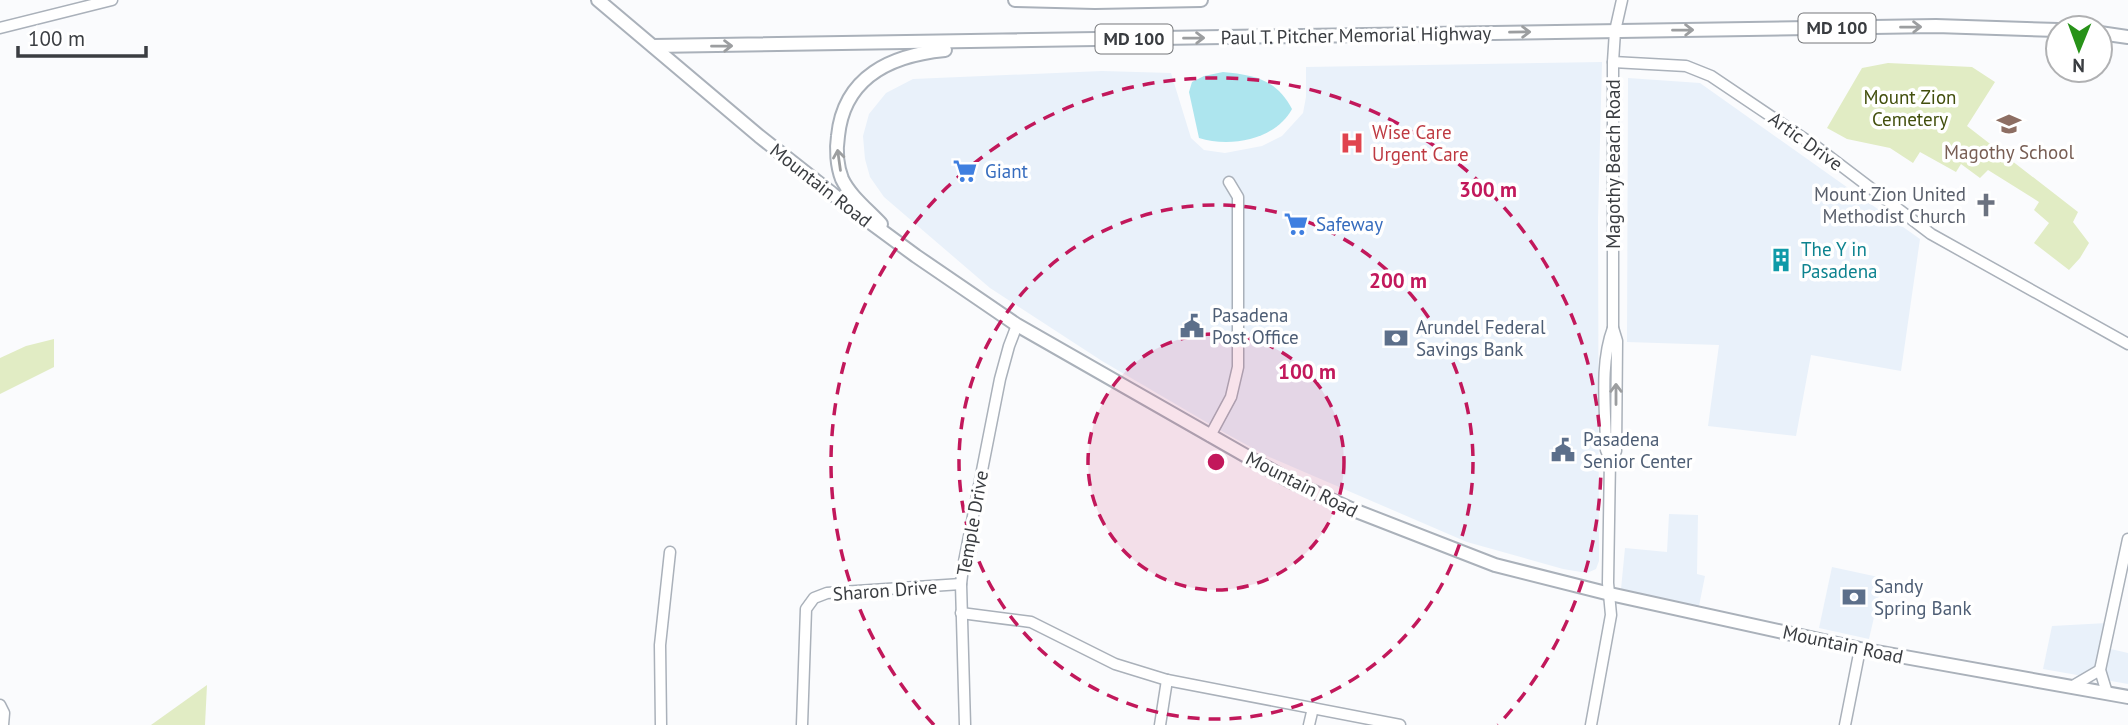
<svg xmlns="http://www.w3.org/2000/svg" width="2128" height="725" font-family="'PT Sans',sans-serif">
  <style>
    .built { fill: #e9f1fa }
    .green { fill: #e1ecc4 }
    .water { fill: #ade5ee }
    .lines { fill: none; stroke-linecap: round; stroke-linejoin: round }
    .minor-casing { stroke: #aab1ba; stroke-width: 13 }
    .major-casing { stroke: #aab1ba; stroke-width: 16 }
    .minor { stroke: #fff; stroke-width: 10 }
    .major { stroke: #fff; stroke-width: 12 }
    .oneway { stroke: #9c9ea0 }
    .ring { fill: none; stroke: #c2185b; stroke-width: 3.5; stroke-dasharray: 12 9 }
    .labels { text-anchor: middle; stroke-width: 7; stroke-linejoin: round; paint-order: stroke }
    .shield { fill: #fff; stroke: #75777a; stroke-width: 2 }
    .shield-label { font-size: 18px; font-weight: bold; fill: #3a3d41 }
    .street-label { font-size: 19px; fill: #3a3d41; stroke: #fff }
    .park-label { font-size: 19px; fill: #424f0d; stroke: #fff }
    .health-label { font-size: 19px; fill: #be3a42; stroke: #fff; text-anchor: start }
    .education-label { font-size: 19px; fill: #785e54; stroke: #fff }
    .shop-label { font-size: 19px; fill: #366cbe; stroke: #fff; text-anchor: start }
    .worship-label { font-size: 19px; fill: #5b616d; stroke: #fff; text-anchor: end }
    .culture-label { font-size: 19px; fill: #0d838f; stroke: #fff; text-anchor: start }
    .service-label { font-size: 19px; fill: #4e5e75; stroke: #fff; text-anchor: start }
    .centre { fill: #c2185b; stroke: #fff; stroke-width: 3.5 }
    .ring-label { font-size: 21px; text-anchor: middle; font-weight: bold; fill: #c2185b; stroke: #fff; stroke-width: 7; stroke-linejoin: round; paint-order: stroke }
  </style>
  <rect width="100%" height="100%" fill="#fafbfd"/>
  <g class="built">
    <polygon points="1602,62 1598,219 1599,561 1596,569 1587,573 1563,569 1467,542 1267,456 1225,433 1102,361 990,288 884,197 870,177 865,159 863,136 869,114 886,93 913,79 1102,71 1171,73 1191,138 1204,150 1225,153 1262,146 1282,136 1303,113 1306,97 1306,67"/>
    <polygon points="1628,78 1700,83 1920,239 1901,371 1811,355 1796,436 1708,426 1719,345 1627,342"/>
    <polygon points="1669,514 1698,515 1697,574 1705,576 1699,606 1621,589 1625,548 1667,552"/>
    <polygon points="1832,567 1883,578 1869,639 1819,628"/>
    <polygon points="2107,623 2102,647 2128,653 2128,684 2043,669 2052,626"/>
  </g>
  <g class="green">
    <polygon points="1888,63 1972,67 1995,82 1967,126 2078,212 2073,222 2089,243 2080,258 2069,270 2034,243 2049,223 2034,210 2039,202 1988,170 1980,178 1961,164 1956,172 1920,152 1913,163 1890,148 1847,139 1827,128 1862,68"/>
    <polygon points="54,339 54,367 0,394 0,358 26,346"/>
    <polygon points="207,685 205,725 151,725"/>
  </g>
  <path class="water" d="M1223,72C1254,75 1276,79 1292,109C1275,140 1230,148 1199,138L1189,92L1192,82L1204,76Z"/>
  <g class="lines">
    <g class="minor-casing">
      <g id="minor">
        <polyline points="0,28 112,0"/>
        <polyline points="1613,62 1686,66 1711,76 1818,148 1931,234 2128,344"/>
        <polyline points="1210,436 1231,397 1238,367 1238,197 1229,182"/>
        <polyline points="1610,459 1616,451 1617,341 1613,328 1613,62 1615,31 1622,0"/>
        <polyline points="961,613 1031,622 1115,664 1167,680 1400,725"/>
        <polyline points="2071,687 2100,670"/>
        <polyline points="2107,693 2100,670 2128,539"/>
        <polyline points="0,705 4,713 3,725"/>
        <polyline points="661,725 660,645 670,552"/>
        <polyline points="802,725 806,609 814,598 827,593 961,584"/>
        <polyline points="965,725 961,584 963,567 1000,379 1009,346 1017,325"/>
        <polyline points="1160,725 1167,680"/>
        <polyline points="1309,725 1313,708"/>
        <path d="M1591,725L1611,615L1608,583L1610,459L1606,450C1606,411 1599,365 1613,328"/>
        <polyline points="1845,725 1860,649"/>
      </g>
    </g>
    <g class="major-casing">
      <g id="major">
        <polyline points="598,0 759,136 844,203 916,256 1017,325 1290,481 1351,509 1495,565 1610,594 1860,649 2128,697"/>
        <polyline points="1015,0 1095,2 1201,0"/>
        <polyline points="2100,33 2128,37"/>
        <polyline points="653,46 1936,26 2058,30"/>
        <path d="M881,224C868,210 850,196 842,179C837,166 836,149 838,136C844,76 892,55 945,50"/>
      </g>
    </g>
    <use href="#minor" class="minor"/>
    <use href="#major" class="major"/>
  </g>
  <defs><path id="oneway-shaft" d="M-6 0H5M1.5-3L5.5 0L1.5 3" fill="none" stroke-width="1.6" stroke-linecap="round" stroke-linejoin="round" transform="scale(1.75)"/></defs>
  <g class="oneway">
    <use href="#oneway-shaft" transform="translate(1911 27) rotate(-1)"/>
    <use href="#oneway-shaft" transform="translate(1683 30) rotate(-1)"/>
    <use href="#oneway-shaft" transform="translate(1520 32) rotate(-1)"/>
    <use href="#oneway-shaft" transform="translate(1194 38) rotate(-1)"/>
    <use href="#oneway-shaft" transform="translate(722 46) rotate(-1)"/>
    <use href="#oneway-shaft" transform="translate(839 160) rotate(-98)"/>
    <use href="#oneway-shaft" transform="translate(1616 394) rotate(-90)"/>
  </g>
  <circle cx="1216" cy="462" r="128" fill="#c2185b" fill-opacity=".12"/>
  <g class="ring">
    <circle cx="1216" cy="462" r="128"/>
    <circle cx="1216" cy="462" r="257"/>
    <path d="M934 725A385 385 0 1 1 1498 725"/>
  </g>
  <defs>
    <g id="school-bare" transform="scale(1.89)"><path d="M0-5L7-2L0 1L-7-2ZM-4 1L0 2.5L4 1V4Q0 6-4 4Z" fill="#8d6e63" stroke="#fff" stroke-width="2.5" paint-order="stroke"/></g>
    <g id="hospital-bare" transform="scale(1.89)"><path d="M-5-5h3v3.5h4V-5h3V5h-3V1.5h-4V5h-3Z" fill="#e0444e" stroke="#fff" stroke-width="2.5" paint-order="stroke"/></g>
    <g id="supermarket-bare" transform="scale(1.89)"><path d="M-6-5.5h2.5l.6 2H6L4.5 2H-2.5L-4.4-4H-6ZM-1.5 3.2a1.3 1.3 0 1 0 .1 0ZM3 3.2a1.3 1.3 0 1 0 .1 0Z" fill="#3f7fe0" stroke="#fff" stroke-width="2.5" paint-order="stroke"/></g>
    <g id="church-bare" transform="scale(1.89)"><path d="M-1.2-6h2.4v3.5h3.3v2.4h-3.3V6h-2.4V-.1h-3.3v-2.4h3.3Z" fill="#6b7280" stroke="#fff" stroke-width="2.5" paint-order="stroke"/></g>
    <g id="building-bare" transform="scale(1.89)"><path d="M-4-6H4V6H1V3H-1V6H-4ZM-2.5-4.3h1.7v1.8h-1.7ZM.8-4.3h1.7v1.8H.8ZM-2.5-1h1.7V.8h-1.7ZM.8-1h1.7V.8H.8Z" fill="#0f9aa8" stroke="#fff" stroke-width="2.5" paint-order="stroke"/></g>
    <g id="civic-bare" transform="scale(1.89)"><path d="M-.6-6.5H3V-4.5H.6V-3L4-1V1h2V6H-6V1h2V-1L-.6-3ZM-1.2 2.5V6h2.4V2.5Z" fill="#5c6f8a" stroke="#fff" stroke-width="2.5" paint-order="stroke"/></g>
    <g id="bank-bare" transform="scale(1.89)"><path d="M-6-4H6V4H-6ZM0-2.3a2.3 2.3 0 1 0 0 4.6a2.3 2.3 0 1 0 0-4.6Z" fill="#5c6f8a" stroke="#fff" stroke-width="2.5" paint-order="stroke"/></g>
  </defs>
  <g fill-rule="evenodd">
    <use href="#school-bare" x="2009" y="124"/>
    <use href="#hospital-bare" x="1352" y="143"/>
    <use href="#supermarket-bare" x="965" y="171"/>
    <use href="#church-bare" x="1986" y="205"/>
    <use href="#supermarket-bare" x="1296" y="224"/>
    <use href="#building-bare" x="1781" y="260"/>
    <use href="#civic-bare" x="1192" y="326"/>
    <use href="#bank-bare" x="1396" y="338"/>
    <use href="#civic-bare" x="1563" y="450"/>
    <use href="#bank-bare" x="1854" y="597"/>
  </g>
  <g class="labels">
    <g class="shield">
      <rect x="1798.5" y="13.5" width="77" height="29" rx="5"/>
      <rect x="1095.5" y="24.5" width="77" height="29" rx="5"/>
    </g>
    <g class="shield-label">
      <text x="1837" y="34">MD 100</text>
      <text x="1134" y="45">MD 100</text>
    </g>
    <g class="street-label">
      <text transform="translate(1356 35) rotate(-1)" y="7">Paul T. Pitcher Memorial Highway</text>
      <text transform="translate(1806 141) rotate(36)" y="7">Artic Drive</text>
      <text transform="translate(1613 164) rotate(-90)" y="7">Magothy Beach Road</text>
      <text transform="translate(821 185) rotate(38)" y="7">Mountain Road</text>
      <text transform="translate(1302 484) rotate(27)" y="7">Mountain Road</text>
      <text transform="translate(972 523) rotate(-80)" y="7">Temple Drive</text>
      <text transform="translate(885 590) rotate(-4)" y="7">Sharon Drive</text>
      <text transform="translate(1843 644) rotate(12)" y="7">Mountain Road</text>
    </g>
    <g class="park-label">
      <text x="1910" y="104">Mount Zion<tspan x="1910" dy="22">Cemetery</tspan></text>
    </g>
    <g class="health-label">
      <text x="1372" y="139">Wise Care<tspan x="1372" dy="22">Urgent Care</tspan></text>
    </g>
    <g class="education-label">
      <text x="2009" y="159">Magothy School</text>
    </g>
    <g class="shop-label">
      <text x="985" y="178">Giant</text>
      <text x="1316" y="231">Safeway</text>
    </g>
    <g class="worship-label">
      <text x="1966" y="201">Mount Zion United<tspan x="1966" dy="22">Methodist Church</tspan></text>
    </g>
    <g class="culture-label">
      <text x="1801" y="256">The Y in<tspan x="1801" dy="22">Pasadena</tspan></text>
    </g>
    <g class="service-label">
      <text x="1212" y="322">Pasadena<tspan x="1212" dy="22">Post Office</tspan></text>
      <text x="1416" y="334">Arundel Federal<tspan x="1416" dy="22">Savings Bank</tspan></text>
      <text x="1583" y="446">Pasadena<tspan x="1583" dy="22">Senior Center</tspan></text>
      <text x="1874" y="593">Sandy<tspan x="1874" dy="22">Spring Bank</tspan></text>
    </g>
  </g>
  <circle cx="1216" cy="462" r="10" class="centre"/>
  <g class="ring-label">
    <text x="1488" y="197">300 m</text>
    <text x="1398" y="288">200 m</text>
    <text x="1307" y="379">100 m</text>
  </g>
  <g transform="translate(2079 49) rotate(181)"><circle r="33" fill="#ffffff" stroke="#b0b1b3" stroke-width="2"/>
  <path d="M0-5L12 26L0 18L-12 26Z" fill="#289219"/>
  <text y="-10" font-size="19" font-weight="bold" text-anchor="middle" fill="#3a3d41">N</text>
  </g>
  <path d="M18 46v10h128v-10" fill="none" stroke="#3a3d41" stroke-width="3.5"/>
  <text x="28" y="46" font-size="21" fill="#3a3d41" stroke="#ffffff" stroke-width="5" paint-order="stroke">100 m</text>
</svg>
